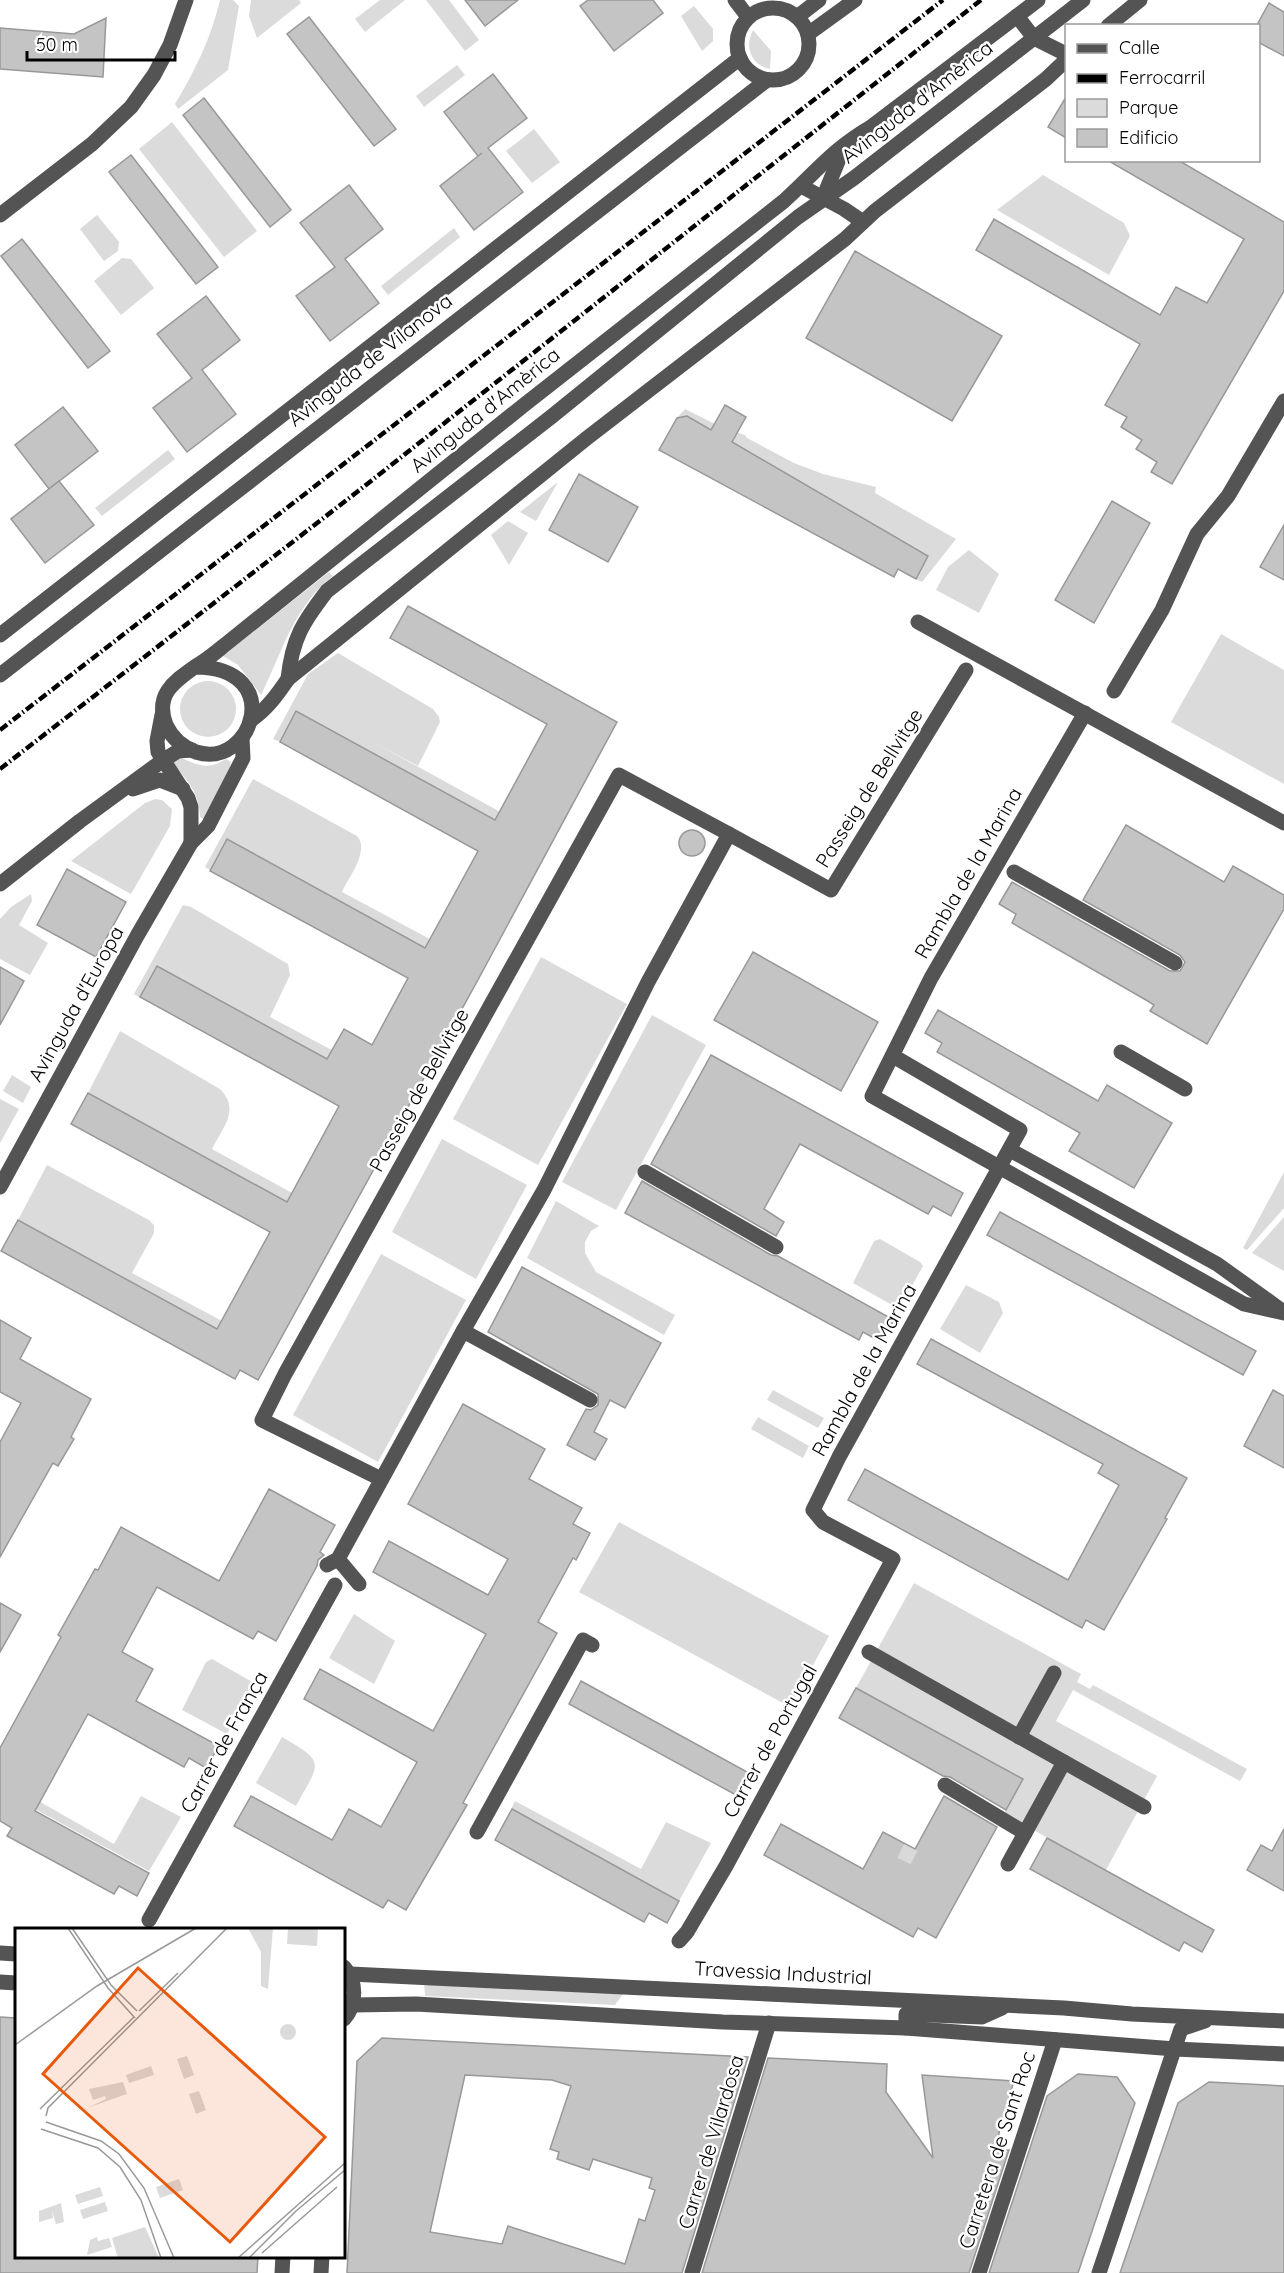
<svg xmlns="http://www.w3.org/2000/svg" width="1284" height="2273" font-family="Quicksand,sans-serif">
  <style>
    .green { fill: #dbdbdb }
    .building { fill: #c4c4c4; stroke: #989898; stroke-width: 1.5; fill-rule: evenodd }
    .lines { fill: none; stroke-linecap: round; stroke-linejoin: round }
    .minor-tunnel { stroke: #d9d9d9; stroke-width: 15; stroke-dasharray: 15 8; stroke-linecap: butt }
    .minor { stroke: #545454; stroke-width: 15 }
    .rail { stroke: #000; stroke-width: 4.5; stroke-dasharray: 9 3 1.5 3; stroke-linecap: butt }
    .labels { text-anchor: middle; stroke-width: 5; stroke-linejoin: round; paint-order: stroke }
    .street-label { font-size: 20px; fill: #000; stroke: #fff }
    .inset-road { fill: none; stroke: #999; stroke-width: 1.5 }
    .view { fill: #e8590c; fill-opacity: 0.15; stroke: #e8590c; stroke-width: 3 }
    .inset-edge { fill: none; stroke: #000; stroke-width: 3 }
  </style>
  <rect width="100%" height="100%" fill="#fff"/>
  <g class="green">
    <path d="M220,0H233L239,6L228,70L178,109L175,104C195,71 211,38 220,0Z"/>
    <polygon points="251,0 299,0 301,3 257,38 249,16"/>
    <polygon points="380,0 405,0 365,32 355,19"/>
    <polygon points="426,0 449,0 479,40 465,51"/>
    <polygon points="694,6 713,29 713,41 702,51 681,16"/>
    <path d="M753,30L771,51L770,69C751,65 744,47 753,30Z"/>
    <polygon points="457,65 465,75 424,107 416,96"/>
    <polygon points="172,122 257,231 224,257 139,149"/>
    <polygon points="534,129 560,162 532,183 506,151"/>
    <polygon points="1043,175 1124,223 1130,236 1109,275 997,210"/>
    <polygon points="97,215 119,242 118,251 104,261 80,229"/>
    <polygon points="454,228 460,237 388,295 381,286"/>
    <polygon points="122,258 131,259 154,288 121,315 94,281"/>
    <polygon points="685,409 725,429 745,435 747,438 794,463 823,474 876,487 875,493 956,539 922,582 916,579 928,556 687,416 677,418"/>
    <polygon points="168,450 175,459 102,516 95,508"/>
    <polygon points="558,482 536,521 520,512"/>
    <polygon points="508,521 528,533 509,565 491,535"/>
    <polygon points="969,550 999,574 979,613 936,590 948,567"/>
    <path d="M329,572L333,576C293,607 283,651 261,695L238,665L223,656Z"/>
    <polygon points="1221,634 1284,670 1284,784 1171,722"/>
    <polygon points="338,653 433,709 439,717 440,722 418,766 373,742 553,841 548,849 297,711 280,742 273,739 308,674"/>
    <circle cx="208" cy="709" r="28"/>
    <path d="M175,755C186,760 200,768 213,765C217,764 222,761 226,759L231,762L229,772L203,819L200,817C200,795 188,780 173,764Z"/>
    <path d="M253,779L357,836C370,850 349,877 342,892L484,968L479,978L227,839L210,870L205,867Z"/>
    <polygon points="155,799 162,800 172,809 170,826 131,894 71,861 145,803"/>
    <polygon points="31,894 32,901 19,925 48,943 30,975 0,959 0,919 11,907"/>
    <polygon points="183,905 191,907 288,964 290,975 270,1017 414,1094 409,1104 157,967 140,998 134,994"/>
    <polygon points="541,957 627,1004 538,1165 453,1119"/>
    <polygon points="652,1015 706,1045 616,1210 562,1182"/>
    <path d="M120,1031L220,1089C241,1110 222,1128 212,1149L345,1222L340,1231L88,1093Z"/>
    <polygon points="12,1075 31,1087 23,1103 3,1091"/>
    <polygon points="0,1099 19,1109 0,1143"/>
    <polygon points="442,1139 527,1185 476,1279 392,1232"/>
    <polygon points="47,1165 149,1220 154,1225 154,1233 132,1273 275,1349 270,1358 18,1220"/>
    <polygon points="1284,1172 1284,1208 1247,1250 1243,1248"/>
    <polygon points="556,1201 599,1226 591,1231 585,1242 585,1253 596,1272 675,1315 664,1335 527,1258"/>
    <polygon points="1284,1217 1284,1271 1252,1253"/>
    <polygon points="880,1239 920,1262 923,1266 899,1309 853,1283 874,1241"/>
    <polygon points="381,1254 466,1300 378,1462 293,1415"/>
    <polygon points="966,1285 999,1302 1003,1313 980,1353 940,1329"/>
    <polygon points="773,1390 824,1418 818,1428 767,1400"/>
    <polygon points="758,1417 809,1446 803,1458 751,1429"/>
    <polygon points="619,1522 829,1636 790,1707 579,1592"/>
    <polygon points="914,1583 1081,1674 1077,1682 1090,1689 1093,1685 1247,1769 1240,1781 1073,1690 1056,1721 1157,1776 1106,1870 1004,1814 1023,1779 856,1688"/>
    <polygon points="354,1614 395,1641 374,1684 329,1658"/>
    <polygon points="212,1659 254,1683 227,1734 182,1710 206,1662"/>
    <path d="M282,1737C328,1763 319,1763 296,1806L256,1783Z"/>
    <polygon points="0,1779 114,1844 141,1796 181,1817 149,1871 0,1790"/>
    <polygon points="515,1801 641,1869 666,1822 711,1843 679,1901 511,1809"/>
    <polygon points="424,1982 623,1994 615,2005 425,1996"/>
  </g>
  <g class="building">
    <polygon points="465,0 518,0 485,26"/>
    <polygon points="588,0 653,0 663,13 614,51 580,6"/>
    <polygon points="1269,3 1284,12 1284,56 1258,42 1258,23"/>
    <polygon points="309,17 396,129 374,146 287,34"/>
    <polygon points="106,18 103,77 0,69 0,28 74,34"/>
    <polygon points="493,74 527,118 488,148 523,192 474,230 440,186 482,153 478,156 444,112"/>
    <polygon points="1066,97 1066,138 1048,127"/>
    <polygon points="204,98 291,210 270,227 183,115"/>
    <polygon points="131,155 218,267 196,284 109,172"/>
    <polygon points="1107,160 1178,160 1284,222 1284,291 1172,484 1151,472 1157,462 1136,449 1142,440 1121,427 1127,417 1105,405 1140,344 976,250 994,219 1160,315 1176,287 1207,303 1244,239"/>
    <polygon points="349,185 383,229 345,259 379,303 330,341 296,296 335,267 300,223"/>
    <polygon points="22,239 110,351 88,368 1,256"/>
    <polygon points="855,251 1002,336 952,421 806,338"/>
    <polygon points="206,296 240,340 202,370 236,414 187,452 153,408 192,378 157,334"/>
    <polygon points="725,405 746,417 732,442 928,556 916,579 898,569 894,577 659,450 677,418 687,416 711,430"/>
    <polygon points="63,407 98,451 49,489 15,445"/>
    <polygon points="579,474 638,507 608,562 549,530"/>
    <polygon points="59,481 94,525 45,563 11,519"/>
    <polygon points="1112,501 1150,523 1094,623 1055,600"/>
    <polygon points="1284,525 1284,580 1260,567"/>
    <polygon points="408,606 617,722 479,978 258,1380 240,1370 235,1379 1,1251 18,1220 217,1329 270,1232 71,1124 88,1093 287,1202 339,1106 140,997 157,966 327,1059 344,1029 372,1045 408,978 210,871 227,839 425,948 478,851 280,742 296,711 495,820 547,724 390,638"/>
    <polygon points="1126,825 1224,882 1233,866 1284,895 1284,909 1207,1044 1150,1011 1154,1005 1146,1000 1012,923 1016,914 999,904 1012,882 1170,971 1180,971 1185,962 1180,955 1083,900"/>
    <circle cx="692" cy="843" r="13"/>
    <polygon points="67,869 126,902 96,957 37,925"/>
    <polygon points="753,952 878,1022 841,1091 714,1020"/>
    <polygon points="0,967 24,981 0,1025"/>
    <polygon points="938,1010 1098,1101 1107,1085 1172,1123 1134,1188 1069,1151 1080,1133 937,1052 942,1043 925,1033"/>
    <polygon points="711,1055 963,1193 951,1216 933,1206 928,1214 800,1144 764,1209 784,1222 776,1236 651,1164"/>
    <polygon points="642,1181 771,1255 778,1256 894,1320 881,1342 863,1332 859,1340 625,1213"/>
    <polygon points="1000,1212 1256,1351 1243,1375 987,1235"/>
    <polygon points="522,1267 661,1343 625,1408 610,1400 594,1432 607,1439 595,1460 567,1445 586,1409 591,1410 598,1405 598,1394 488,1332"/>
    <polygon points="0,1320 31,1338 20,1359 91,1399 71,1437 74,1439 58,1466 53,1463 0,1557 0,1442 21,1403 0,1392"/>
    <polygon points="931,1339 1187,1478 1165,1518 1167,1519 1104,1630 1086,1620 1082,1628 848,1500 865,1469 1068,1580 1119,1485 1098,1473 1103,1464 917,1364"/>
    <polygon points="1273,1390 1284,1396 1284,1468 1244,1446"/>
    <polygon points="463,1404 545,1449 529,1479 582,1508 573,1524 590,1533 576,1560 573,1558 538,1622 557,1633 463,1803 467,1805 406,1910 388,1900 383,1908 234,1826 251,1796 332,1840 349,1809 381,1827 417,1762 304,1699 320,1669 433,1731 486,1634 373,1572 389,1541 488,1595 508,1559 408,1504"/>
    <polygon points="269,1489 335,1525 320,1552 324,1555 318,1560 317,1566 276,1641 258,1631 253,1639 157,1587 122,1652 153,1669 136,1701 219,1746 206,1768 189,1758 184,1767 88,1714 35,1811 149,1873 137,1896 119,1886 114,1894 7,1836 12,1828 0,1821 0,1748 61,1637 58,1635 95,1569 98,1570 121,1527 219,1581"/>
    <polygon points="0,1603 21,1615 0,1652"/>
    <polygon points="581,1681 749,1773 736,1795 569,1704"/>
    <polygon points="856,1688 1023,1779 1006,1810 950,1777 943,1776 839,1718"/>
    <polygon points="944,1796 997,1827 936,1938 918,1928 913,1937 764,1855 781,1824 863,1869 883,1832 915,1849"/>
    <polygon points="512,1809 679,1901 667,1923 649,1913 644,1922 495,1840"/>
    <polygon points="1284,1829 1284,1891 1247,1870 1261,1845 1272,1851"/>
    <polygon points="1047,1838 1214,1930 1202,1952 1184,1942 1179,1951 1030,1869"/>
    <polygon points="0,2017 16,2018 16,2256 258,2256 257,2273 0,2273"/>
    <path d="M382,2038L748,2057L682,2273H347L357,2061ZM465,2075L552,2080L571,2086L550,2149L559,2152L557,2159L589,2170L593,2159L652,2178L649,2188L655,2190L645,2221L639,2219L625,2264L508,2226L502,2244L430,2232Z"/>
    <polygon points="768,2058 887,2064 886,2092 933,2158 922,2075 1014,2081 999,2133 998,2150 1009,2150 969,2273 702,2273"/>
    <polygon points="1078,2074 1117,2077 1135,2103 1078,2273 989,2273 1047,2096"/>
    <polygon points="1209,2082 1284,2086 1284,2273 1120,2273 1178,2103"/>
  </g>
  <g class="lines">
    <polyline class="minor-tunnel" points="904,1861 911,1847"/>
    <g class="minor">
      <polyline points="735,0 748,17"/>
      <circle cx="773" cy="44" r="36"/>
      <polyline points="1017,16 1034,38 1066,54"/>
      <polyline points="797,17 819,0"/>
      <polyline points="1108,26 1140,0"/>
      <polyline points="808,34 855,0"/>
      <polyline points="801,186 844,209 863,222"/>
      <polyline points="823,198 839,159 850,148"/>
      <polyline points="0,215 92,144 131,107 154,75 170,45 186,0"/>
      <polyline points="918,622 1284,823"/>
      <polyline points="0,635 740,58"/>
      <path d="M196,667C287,668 252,770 196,752C182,747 172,738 166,725C154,694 175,681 196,666C207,660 216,652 226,644L524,405L784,201C815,173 833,149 871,127L1038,0"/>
      <polyline points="0,675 767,80"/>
      <path d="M288,679C292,639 303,622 327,591L551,417L798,217L854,178L1083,0"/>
      <polyline points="1114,691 1162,610 1197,534 1228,496 1284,401"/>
      <polyline points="1085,713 931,978 872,1096 1244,1304 1284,1313"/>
      <polyline points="162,715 157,741 158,752 188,798 191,807 191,843"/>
      <path d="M251,720C267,709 277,695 288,679L587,438L845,239L875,211L1046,79L1066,60"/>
      <polyline points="133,789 160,780 183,789"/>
      <polyline points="1014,872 1175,963"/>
      <polyline points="0,884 80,821 162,761 178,751 192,750"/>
      <polyline points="1121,1052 1185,1089"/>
      <polyline points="1010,1150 1217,1264 1281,1310"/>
      <polyline points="645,1172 776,1247"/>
      <polyline points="0,1187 137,936 191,843 208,826 243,758 242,738"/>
      <polyline points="463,1331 590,1400"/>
      <polyline points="381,1479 262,1420 285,1374 619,775 729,834"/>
      <polyline points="338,1559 359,1584"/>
      <polyline points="327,1565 338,1559 463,1331 544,1190 648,982 729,834 831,890 966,670"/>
      <polyline points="869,1652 1064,1762 1008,1864"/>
      <polyline points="1019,1737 1054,1673"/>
      <polyline points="1064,1762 1144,1807"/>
      <polyline points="945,1785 1025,1833"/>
      <polyline points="477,1832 583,1640 592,1645"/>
      <polyline points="149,1920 335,1585"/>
      <polyline points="679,1941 687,1932 726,1866 893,1559 823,1522 813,1510 839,1457 1020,1130 893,1056"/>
      <polyline points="0,1953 16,1954"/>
      <path d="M344,1967C357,1981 357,2004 344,2019"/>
      <polyline points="350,1974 1064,2008 1132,2014 1284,2021"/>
      <polyline points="0,1982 16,1983"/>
      <polyline points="352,2005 416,2004 723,2022 906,2028 1175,2049 1284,2054"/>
      <polyline points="906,2028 906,2014 982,2017 1002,2008"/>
      <polyline points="282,2273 283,2256"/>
      <polyline points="321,2273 322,2256"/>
      <polyline points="692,2273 769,2023"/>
      <polyline points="979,2273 1055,2040"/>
      <polyline points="1099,2273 1181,2029 1205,2021"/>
    </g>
    <g class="rail">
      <polyline points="0,730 943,0"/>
      <polyline points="0,769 357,492 981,0"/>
    </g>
  </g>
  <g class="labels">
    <g class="street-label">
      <text transform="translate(917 102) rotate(-38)" y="7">Avinguda d'Amèrica</text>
      <text transform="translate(370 360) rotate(-38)" y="7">Avinguda de Vilanova</text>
      <text transform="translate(485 410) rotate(-39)" y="7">Avinguda d'Amèrica</text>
      <text transform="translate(869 788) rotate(-58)" y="7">Passeig de Bellvitge</text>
      <text transform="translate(968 873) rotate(-60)" y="7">Rambla de la Marina</text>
      <text transform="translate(76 1004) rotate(-61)" y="7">Avinguda d'Europa</text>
      <text transform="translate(419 1090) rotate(-61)" y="7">Passeig de Bellvitge</text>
      <text transform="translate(864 1370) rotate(-61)" y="7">Rambla de la Marina</text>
      <text transform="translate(770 1741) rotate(-61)" y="7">Carrer de Portugal</text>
      <text transform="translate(224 1742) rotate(-61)" y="7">Carrer de França</text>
      <text transform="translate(783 1973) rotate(3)" y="7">Travessia Industrial</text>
      <text transform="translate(711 2142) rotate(-73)" y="7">Carrer de Vilardosa</text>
      <text transform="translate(997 2150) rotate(-72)" y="7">Carretera de Sant Roc</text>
    </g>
  </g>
  <g transform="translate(15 1928)">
    <rect width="330" height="330" fill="#fff"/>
    <path d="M233,0H258L253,61L246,58V24ZM273,0H303L302,18L272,16ZM265 104a8 8 0 1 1 16 0a8 8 0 1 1-16 0ZM172,128L179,147L169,151L162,131ZM136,138L139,147L114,155L111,147ZM108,154L112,166L72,180L91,171L90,168L78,172L74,161ZM184,163L191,182L181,186L174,166ZM164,251L168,262L145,270L141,259ZM85,259L88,268L63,276L60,267ZM90,274L93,283L68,291L65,282ZM46,275L49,294L41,296L37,283L38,290L24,294V283ZM130,299L144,330H103L97,310ZM82,309L83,313L94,310L97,319L72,327L75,312Z" fill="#dbdbdb"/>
    <path class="inset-road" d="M53,0L93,60L120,90M57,0L96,57L122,83M124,83L163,45M0,117L82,58L181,0M25,181L119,89M31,188L33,180L212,0M31,194L86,213L104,226L129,260L159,330M26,201L83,220L105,239L126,272L146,330M247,325L322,259M223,330L330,235M234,330L281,283L330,242"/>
    <path class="view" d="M123,40L310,209L215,314L28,146Z"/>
    <rect width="330" height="330" class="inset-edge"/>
  </g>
  <rect x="1065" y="24" width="195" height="138" fill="#ffffff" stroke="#999999" stroke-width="1.5"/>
  <rect x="1077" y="44" width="30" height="9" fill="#545454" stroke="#999999" stroke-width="1.5"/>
  <text x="1119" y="54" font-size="18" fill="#000000">Calle</text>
  <rect x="1077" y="74" width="30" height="9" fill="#000000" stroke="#999999" stroke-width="1.5"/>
  <text x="1119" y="84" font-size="18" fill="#000000">Ferrocarril</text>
  <rect x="1077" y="99" width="30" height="18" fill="#dbdbdb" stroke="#999999" stroke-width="1.5"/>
  <text x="1119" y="114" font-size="18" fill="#000000">Parque</text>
  <rect x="1077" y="129" width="30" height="18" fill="#c4c4c4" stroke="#999999" stroke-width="1.5"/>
  <text x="1119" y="144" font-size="18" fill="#000000">Edificio</text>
  <path d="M27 51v9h148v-9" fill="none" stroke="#000000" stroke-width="3"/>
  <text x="36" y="51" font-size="18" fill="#000000" stroke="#ffffff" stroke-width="4.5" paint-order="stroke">50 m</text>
</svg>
